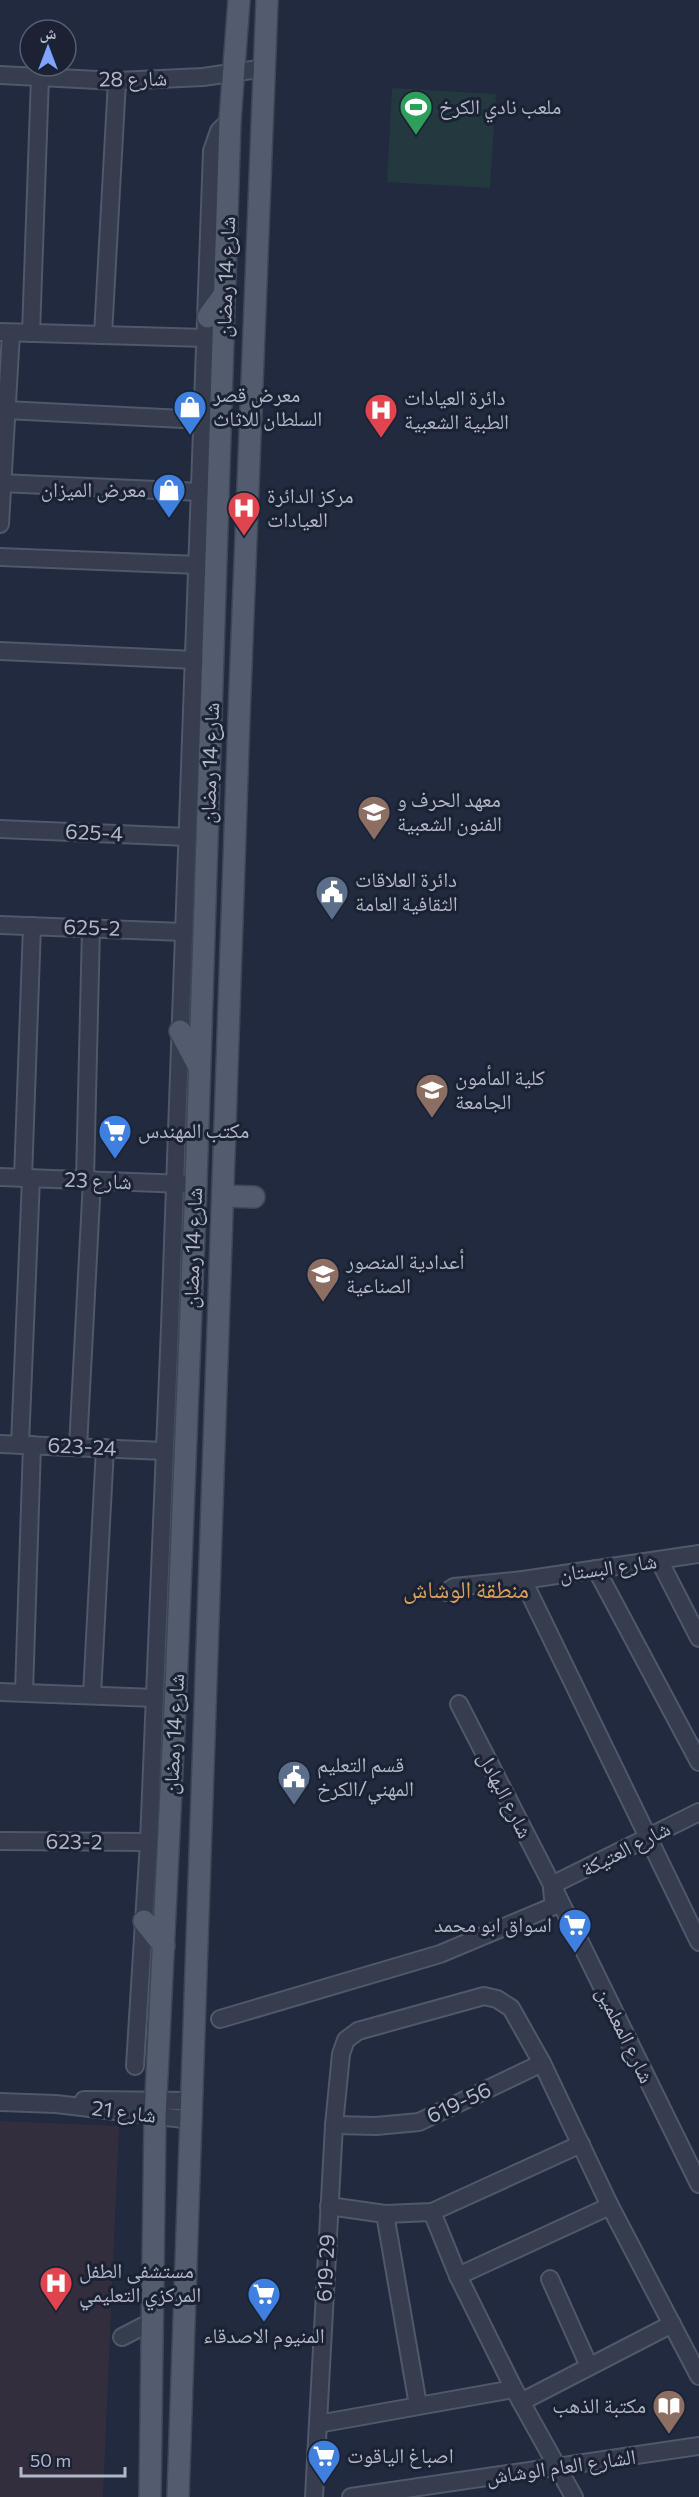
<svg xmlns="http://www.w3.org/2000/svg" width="699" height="2497" font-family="Commissioner,'Noto Naskh Arabic',sans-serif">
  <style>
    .medical { fill: #322e3e }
    .green { fill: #23393f }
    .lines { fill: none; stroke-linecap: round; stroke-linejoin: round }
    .minor-casing { stroke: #505869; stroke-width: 20 }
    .major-casing { stroke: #3e4657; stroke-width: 24 }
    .minor { stroke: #353d4e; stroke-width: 16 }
    .major { stroke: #535b6e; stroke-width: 21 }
    .labels { text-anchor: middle; stroke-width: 6; stroke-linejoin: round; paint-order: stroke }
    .street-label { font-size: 21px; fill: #b1b8c9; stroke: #1a2233 }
    .poi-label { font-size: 21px; fill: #b1b8c9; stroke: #1a2233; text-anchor: start }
    .quarter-label { font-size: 24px; fill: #dda058; stroke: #1a2233 }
  </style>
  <rect width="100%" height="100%" fill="#212a3e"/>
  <polygon class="medical" points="0,2121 119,2126 103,2497 0,2497"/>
  <polygon class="green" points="392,88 496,94 490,188 387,182"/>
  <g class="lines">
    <g class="minor-casing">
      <g id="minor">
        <polyline points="0,75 117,81 203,77 265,68"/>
        <polyline points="0,332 206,338"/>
        <polyline points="31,333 40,77"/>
        <polyline points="103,335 117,81"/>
        <polyline points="6,410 203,420"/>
        <polyline points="0,483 201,492"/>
        <polyline points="0,524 11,333"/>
        <polyline points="0,557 198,565"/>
        <polyline points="0,651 195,660"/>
        <polyline points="0,829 188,837"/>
        <polyline points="0,925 184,932"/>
        <polyline points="0,1177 185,1184"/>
        <polyline points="23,1178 32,926"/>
        <polyline points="85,1180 91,928"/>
        <polyline points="0,1444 164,1451"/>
        <polyline points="20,1445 31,1178"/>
        <polyline points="78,1447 92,1180"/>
        <polyline points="659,1560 699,1638"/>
        <polyline points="596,1569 699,1762"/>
        <polyline points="523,1580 699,1942"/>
        <polyline points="446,1592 454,1587 523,1580 699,1554"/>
        <polyline points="0,1692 155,1698"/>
        <polyline points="24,1692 32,1445"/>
        <polyline points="92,1695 105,1448"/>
        <polyline points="459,1704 552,1885 699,2184"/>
        <polyline points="0,1841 149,1842"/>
        <polyline points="552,1885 699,1812"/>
        <polyline points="220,2019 440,1954 554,1906 552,1889"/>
        <polyline points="135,2066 149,1842 170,1327 212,151 219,131 230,120"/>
        <polyline points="84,2100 192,2101"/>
        <polyline points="0,2102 56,2104 192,2120"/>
        <polyline points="334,2125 376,2126 419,2122 542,2063"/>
        <polyline points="329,2206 385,2214 432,2212 581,2144"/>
        <polyline points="432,2212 458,2276 514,2389 574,2497"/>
        <polyline points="385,2214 418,2405"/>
        <polyline points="458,2276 610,2206"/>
        <polyline points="550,2279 589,2366"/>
        <polyline points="122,2337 151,2322"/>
        <polyline points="521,2402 672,2324"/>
        <polyline points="318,2424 514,2389"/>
        <polyline points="314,2497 334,2125 341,2054 346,2040 358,2031 484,1996 497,1999 511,2008 542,2063 610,2206 699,2376"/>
        <polyline points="351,2497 699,2446"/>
      </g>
    </g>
    <g class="major-casing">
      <g id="major">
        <polyline points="208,317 226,292"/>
        <polyline points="180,1031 198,1065"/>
        <polyline points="223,1196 254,1197"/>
        <polyline points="144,1921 164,1946"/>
        <polyline points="150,2497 155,2116 176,1688 196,1184 230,120 239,0"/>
        <polyline points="178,2497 239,716 267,0"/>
      </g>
    </g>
    <use href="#minor" class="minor"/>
    <use href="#major" class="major"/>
  </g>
  <defs>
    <g id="stadium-pin" transform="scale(1.725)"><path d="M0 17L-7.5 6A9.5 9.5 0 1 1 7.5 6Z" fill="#2e9e5b" stroke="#1a2233"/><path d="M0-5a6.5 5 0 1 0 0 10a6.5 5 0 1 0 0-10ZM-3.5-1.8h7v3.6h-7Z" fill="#fff"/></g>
    <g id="shop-pin" transform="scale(1.725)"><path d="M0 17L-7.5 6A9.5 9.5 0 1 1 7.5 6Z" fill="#3f7fe0" stroke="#1a2233"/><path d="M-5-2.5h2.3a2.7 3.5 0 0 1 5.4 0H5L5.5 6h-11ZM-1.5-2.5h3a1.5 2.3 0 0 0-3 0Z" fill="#fff"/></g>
    <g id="hospital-pin" transform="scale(1.725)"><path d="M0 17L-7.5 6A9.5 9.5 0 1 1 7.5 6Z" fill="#e0444e" stroke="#1a2233"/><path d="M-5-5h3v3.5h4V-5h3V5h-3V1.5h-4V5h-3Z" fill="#fff"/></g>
    <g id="school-pin" transform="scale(1.725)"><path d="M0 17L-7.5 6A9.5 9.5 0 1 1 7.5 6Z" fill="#8d6e63" stroke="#1a2233"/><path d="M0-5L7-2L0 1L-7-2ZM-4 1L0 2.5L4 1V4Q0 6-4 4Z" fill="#fff"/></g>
    <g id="civic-pin" transform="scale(1.725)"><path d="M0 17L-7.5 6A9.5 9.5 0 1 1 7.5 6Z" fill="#5c6f8a" stroke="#1a2233"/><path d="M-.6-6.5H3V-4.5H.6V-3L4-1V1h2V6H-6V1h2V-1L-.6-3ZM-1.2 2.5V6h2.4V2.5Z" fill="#fff"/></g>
    <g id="supermarket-pin" transform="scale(1.725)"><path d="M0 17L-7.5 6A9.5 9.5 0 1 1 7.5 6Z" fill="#3f7fe0" stroke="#1a2233"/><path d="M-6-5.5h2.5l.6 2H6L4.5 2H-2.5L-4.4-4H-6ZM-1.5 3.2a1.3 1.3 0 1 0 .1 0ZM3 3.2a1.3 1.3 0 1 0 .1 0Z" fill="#fff"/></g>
    <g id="library-pin" transform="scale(1.725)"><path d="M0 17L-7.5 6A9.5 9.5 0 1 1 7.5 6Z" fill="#8d6e63" stroke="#1a2233"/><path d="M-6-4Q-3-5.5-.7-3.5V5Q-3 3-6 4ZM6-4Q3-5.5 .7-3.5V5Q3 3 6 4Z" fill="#fff"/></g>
  </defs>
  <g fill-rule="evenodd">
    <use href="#stadium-pin" x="416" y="107"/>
    <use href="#shop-pin" x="190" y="407"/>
    <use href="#hospital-pin" x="381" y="410"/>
    <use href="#shop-pin" x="169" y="490"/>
    <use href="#hospital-pin" x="244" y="508"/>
    <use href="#school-pin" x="374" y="812"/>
    <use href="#civic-pin" x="332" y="892"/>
    <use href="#school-pin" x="432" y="1090"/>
    <use href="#supermarket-pin" x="115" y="1131"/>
    <use href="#school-pin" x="323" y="1274"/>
    <use href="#civic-pin" x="294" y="1777"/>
    <use href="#supermarket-pin" x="575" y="1925"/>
    <use href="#hospital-pin" x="56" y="2283"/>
    <use href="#supermarket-pin" x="264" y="2294"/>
    <use href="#library-pin" x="669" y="2406"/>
    <use href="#supermarket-pin" x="324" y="2456"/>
  </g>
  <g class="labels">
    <g class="street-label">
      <text transform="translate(133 79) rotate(-1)" y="7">شارع 28</text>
      <text transform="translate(226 277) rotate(-88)" y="7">شارع 14 رمضان</text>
      <text transform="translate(210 763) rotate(-88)" y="7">شارع 14 رمضان</text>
      <text transform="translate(94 833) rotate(3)" y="7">625-4</text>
      <text transform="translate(92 928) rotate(2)" y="7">625-2</text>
      <text transform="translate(98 1181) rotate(2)" y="7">شارع 23</text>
      <text transform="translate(193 1248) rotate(-88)" y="7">شارع 14 رمضان</text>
      <text transform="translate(82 1447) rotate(3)" y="7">623-24</text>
      <text transform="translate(608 1568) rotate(-8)" y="7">شارع البستان</text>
      <text transform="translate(174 1734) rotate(-87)" y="7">شارع 14 رمضان</text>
      <text transform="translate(505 1795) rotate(63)" y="7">شارع البهادل</text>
      <text transform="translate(74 1842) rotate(1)" y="7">623-2</text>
      <text transform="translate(626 1849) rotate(-27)" y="7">شارع العتيکة</text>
      <text transform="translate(625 2035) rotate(64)" y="7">شارع المعلمين</text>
      <text transform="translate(459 2103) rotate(-25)" y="7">619-56</text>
      <text transform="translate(124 2112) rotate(7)" y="7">شارع 21</text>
      <text transform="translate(326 2268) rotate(-87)" y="7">619-29</text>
      <text transform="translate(561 2467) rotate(-8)" y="7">الشارع العام الوشاش</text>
    </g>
    <g class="poi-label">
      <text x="439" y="114">ملعب نادي الكرخ</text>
      <text x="213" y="402">معرض قصر<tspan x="213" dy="24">السلطان للاثاث</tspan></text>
      <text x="404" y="405">دائرة العيادات<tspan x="404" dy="24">الطبية الشعبية</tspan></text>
      <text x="146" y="497" text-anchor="end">معرض الميزان</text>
      <text x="267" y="503">مركز الدائرة<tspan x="267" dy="24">العيادات</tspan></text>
      <text x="397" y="807">معهد الحرف و<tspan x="397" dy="24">الفنون الشعبية</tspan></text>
      <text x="355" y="887">دائرة العلاقات<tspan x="355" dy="24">الثقافية العامة</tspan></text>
      <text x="455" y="1085">كلية المأمون<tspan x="455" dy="24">الجامعة</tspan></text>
      <text x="138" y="1138">مكتب المهندس</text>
      <text x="346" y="1269">أعدادية المنصور<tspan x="346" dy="24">الصناعية</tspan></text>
      <text x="317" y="1772">قسم التعليم<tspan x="317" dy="24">المهني/الكرخ</tspan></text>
      <text x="552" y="1932" text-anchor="end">اسواق ابو محمد</text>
      <text x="79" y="2278">مستشفى الطفل<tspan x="79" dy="24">المركزي التعليمي</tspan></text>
      <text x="264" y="2343" text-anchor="middle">المنيوم الاصدقاء</text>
      <text x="646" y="2413" text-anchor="end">مكتبة الذهب</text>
      <text x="347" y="2463">اصباغ الياقوت</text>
    </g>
    <g class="quarter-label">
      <text x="466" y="1598">منطقة الوشاش</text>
    </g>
  </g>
  <g transform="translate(48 48)"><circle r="28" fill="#1a2233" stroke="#565e6f" stroke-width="1.5"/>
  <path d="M0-4.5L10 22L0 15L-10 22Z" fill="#80a3ff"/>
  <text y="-9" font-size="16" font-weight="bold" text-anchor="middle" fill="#b1b8c9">ش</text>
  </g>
  <path d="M21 2467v9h104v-9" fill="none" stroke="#b1b8c9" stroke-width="3"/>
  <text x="30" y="2467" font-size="18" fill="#b1b8c9" stroke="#1a2233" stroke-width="4.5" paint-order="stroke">50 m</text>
</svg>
